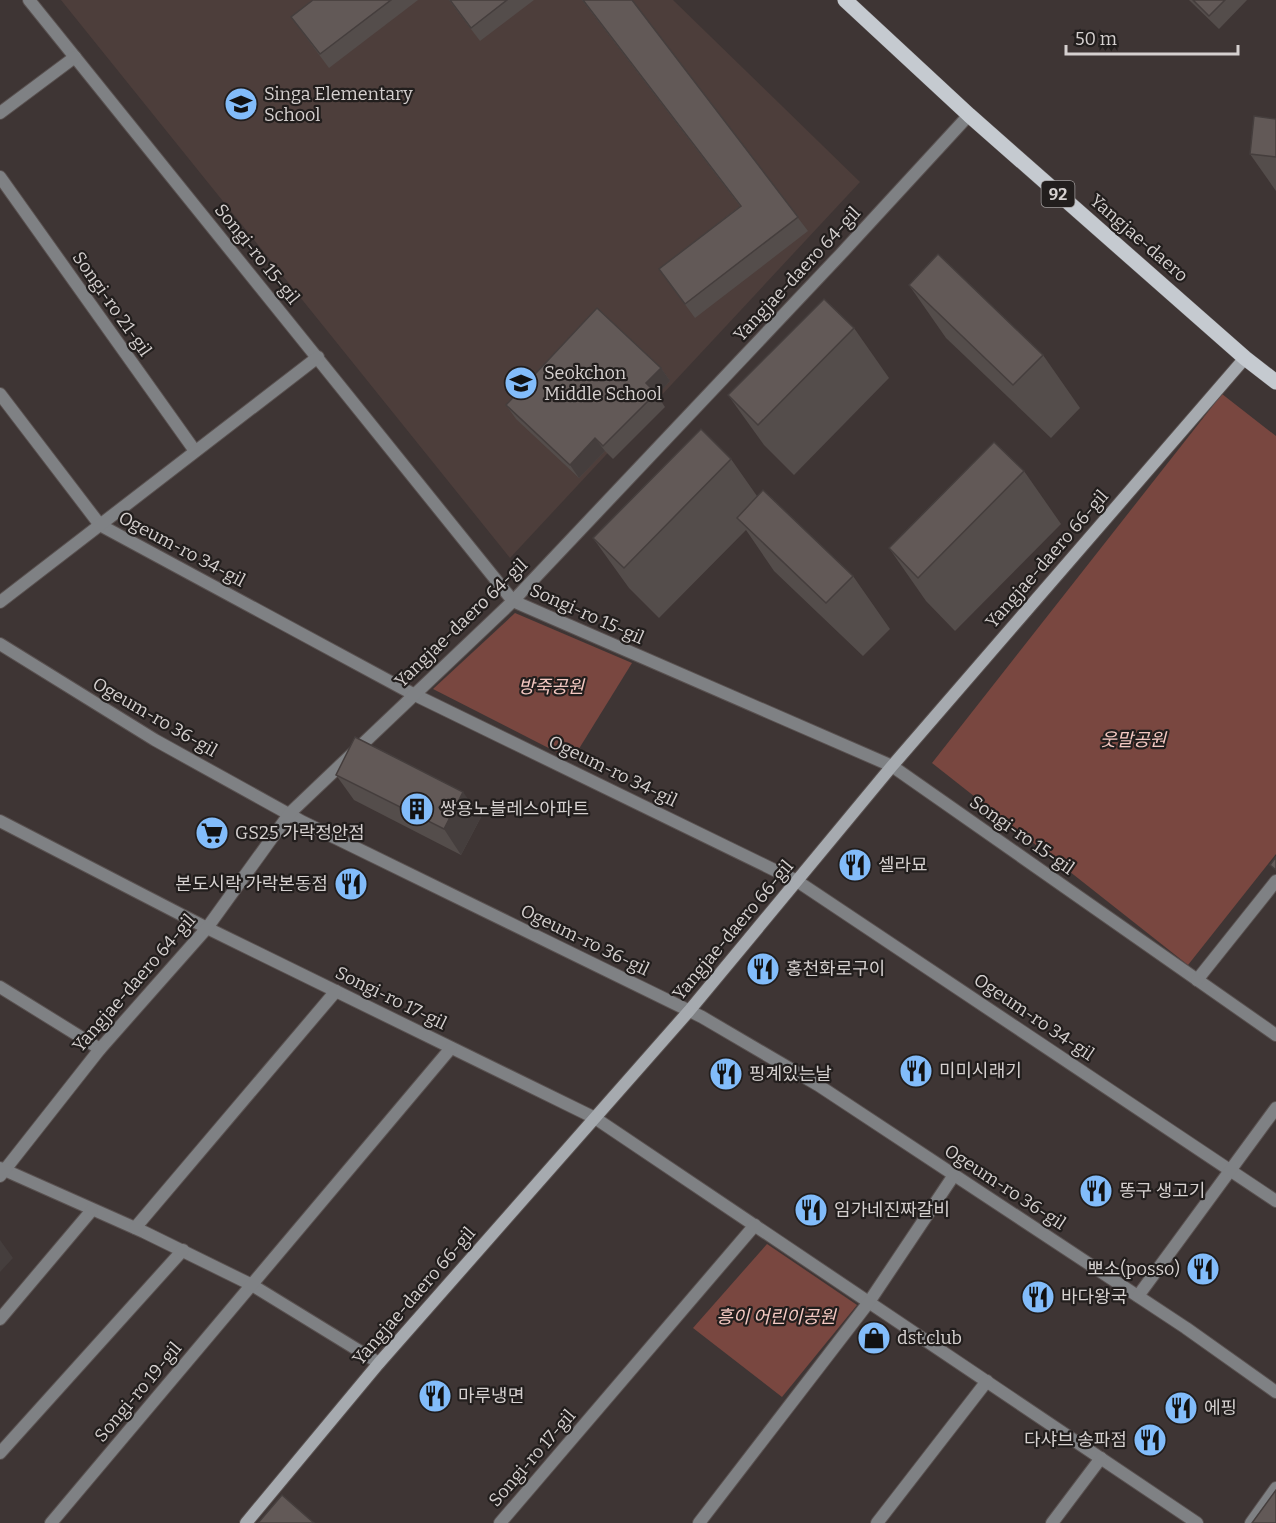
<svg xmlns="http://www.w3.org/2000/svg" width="1276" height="1523" font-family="Bitter,'Noto Sans KR',serif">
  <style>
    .built { fill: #4d3e3b }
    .green { fill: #794740 }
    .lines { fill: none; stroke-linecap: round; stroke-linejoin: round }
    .street-casing { stroke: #595150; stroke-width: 14 }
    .secondary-casing { stroke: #595150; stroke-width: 14 }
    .primary-casing { stroke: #595150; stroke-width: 16 }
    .street { stroke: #7f8184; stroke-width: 12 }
    .secondary { stroke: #a6aaaf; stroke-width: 12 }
    .primary { stroke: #c5cad0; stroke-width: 15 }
    .wall { fill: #544d4b }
    .shaded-wall { fill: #453e3d }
    .building { fill: #625957; stroke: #453e3d; stroke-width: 1.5 }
    .labels { text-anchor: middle; stroke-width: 4.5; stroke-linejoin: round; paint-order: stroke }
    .shield { fill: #221e1d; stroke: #9f9b9a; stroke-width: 1.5 }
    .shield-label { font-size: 16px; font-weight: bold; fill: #d5d0cf }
    .poi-label { font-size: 18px; fill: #d5d0cf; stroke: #221e1d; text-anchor: start }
    .street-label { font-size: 18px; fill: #d5d0cf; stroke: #221e1d }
    .park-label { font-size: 18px; font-style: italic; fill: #f5c9c2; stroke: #221e1d }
  </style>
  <rect width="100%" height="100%" fill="#3e3534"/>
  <polygon class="built" points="61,0 673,0 860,182 510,558"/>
  <g class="green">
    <polygon points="1222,394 1276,436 1276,854 1188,965 932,763"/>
    <polygon points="515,613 632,663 572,760 433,689"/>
    <polygon points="767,1244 857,1305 782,1397 693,1328"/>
  </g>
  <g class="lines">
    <g class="street-casing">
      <g id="street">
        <polyline points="29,0 513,601 892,766 1276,1035"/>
        <polyline points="0,113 75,57"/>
        <polyline points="0,177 195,451"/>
        <polyline points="0,394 100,525 413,694 797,881 1276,1201"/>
        <polyline points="0,602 318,357"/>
        <polyline points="0,644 155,740 303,822 702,1017 818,1085 1186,1328 1276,1392"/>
        <polyline points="0,821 207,928 595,1118 1197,1523"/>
        <polyline points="1197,980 1276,881"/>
        <polyline points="0,987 100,1049"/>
        <polyline points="0,1168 144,1232 252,1285 379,1363"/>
        <polyline points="0,1176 100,1049 207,928 290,813 513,601 840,255 969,115"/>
        <polyline points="135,1228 336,991"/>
        <polyline points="1138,1296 1276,1108"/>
        <polyline points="0,1319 92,1210"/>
        <polyline points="0,1453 183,1250"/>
        <polyline points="51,1523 451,1048"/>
        <polyline points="500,1523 755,1225"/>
        <polyline points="699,1523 869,1302 954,1175"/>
        <polyline points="877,1523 987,1381"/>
        <polyline points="1052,1523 1101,1458"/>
        <polyline points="1251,1523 1276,1488"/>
      </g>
    </g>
    <g class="secondary-casing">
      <polyline id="secondary" points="246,1523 379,1363 689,1011 892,766 1245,358"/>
    </g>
    <g class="primary-casing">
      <polyline id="primary" points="845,0 969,115 1245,358 1276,382"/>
    </g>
    <use href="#street" class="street"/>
    <use href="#secondary" class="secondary"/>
    <use href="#primary" class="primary"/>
  </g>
  <g class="wall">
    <polygon points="313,0 418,0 329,68 291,17"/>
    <polygon points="449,0 534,0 480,41"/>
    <polygon points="582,0 632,0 808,231 695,318 659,269 740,206"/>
    <polygon points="1189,0 1247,0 1219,29"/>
    <polygon points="1276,119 1276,191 1250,154"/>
    <polygon points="909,285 1043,355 1080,408 1051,438 946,338"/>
    <polygon points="854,328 889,378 794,475 764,445 728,395"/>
    <polygon points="661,368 670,381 657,395 665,407 613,459 605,451 579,478 516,419 506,405"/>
    <polygon points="731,459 757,496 853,576 890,629 863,656 774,571 746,530 659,618 629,588 593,538"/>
    <polygon points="1024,471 1061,524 955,631 926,601 889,548"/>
    <polygon points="336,775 481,817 461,855 354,800"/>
  </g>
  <g class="shaded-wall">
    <polygon points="661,368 670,381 657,395 646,383"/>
    <polygon points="595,438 605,451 579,478 570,465"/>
    <polygon points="463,792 481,817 461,855 444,829"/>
    <polygon points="0,1240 13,1258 0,1272"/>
  </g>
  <g class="building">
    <polygon points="313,0 391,0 320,54 291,17"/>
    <polygon points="450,0 507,0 471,28"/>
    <polygon points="583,0 632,0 798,217 685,304 659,269 741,206"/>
    <polygon points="1193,0 1225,0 1209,16"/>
    <polygon points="1254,116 1276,119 1276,157 1250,154"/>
    <polygon points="938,254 1043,355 1013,385 909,285"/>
    <polygon points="824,299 854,328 758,425 728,395"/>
    <polygon points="597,308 661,368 646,383 656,393 603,446 595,438 570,465 506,405"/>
    <polygon points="701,429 731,459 624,568 593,538"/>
    <polygon points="994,442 1024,471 918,578 889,548"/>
    <polygon points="763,490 853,576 826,603 737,518"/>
    <polygon points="355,737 463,792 444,829 336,775"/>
    <polygon points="1276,857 1276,870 1270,865"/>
    <polygon points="1276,1490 1276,1523 1252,1523"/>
    <polygon points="282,1495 314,1523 258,1523"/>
  </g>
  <defs>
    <g id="school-disc" transform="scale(1.725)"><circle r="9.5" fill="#82bcfa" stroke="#221e1d"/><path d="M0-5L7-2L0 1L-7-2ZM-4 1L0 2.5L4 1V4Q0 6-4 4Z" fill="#111"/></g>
    <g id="building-disc" transform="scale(1.725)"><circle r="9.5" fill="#82bcfa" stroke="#221e1d"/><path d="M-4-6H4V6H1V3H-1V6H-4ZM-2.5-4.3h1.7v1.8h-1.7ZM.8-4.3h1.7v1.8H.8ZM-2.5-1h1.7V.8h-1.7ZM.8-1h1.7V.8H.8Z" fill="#111"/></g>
    <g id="supermarket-disc" transform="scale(1.725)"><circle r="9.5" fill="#82bcfa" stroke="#221e1d"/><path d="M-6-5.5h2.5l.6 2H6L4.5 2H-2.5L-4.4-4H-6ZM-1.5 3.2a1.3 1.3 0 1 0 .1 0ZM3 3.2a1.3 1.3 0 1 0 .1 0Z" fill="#111"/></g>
    <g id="restaurant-disc" transform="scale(1.725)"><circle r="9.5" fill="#82bcfa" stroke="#221e1d"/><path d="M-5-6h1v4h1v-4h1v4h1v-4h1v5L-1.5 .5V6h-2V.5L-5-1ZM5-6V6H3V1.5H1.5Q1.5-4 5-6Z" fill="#111"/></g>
    <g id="shop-disc" transform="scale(1.725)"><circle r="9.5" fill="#82bcfa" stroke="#221e1d"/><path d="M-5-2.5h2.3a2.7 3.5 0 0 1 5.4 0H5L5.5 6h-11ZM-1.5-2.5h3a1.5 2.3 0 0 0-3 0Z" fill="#111"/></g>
  </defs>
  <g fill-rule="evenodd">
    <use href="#school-disc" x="241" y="104"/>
    <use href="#school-disc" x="521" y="383"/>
    <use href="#building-disc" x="417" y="809"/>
    <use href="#supermarket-disc" x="212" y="833"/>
    <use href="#restaurant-disc" x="855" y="865"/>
    <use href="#restaurant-disc" x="351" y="884"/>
    <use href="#restaurant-disc" x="763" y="969"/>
    <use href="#restaurant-disc" x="916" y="1071"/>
    <use href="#restaurant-disc" x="726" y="1074"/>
    <use href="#restaurant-disc" x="1096" y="1191"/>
    <use href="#restaurant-disc" x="811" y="1210"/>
    <use href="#restaurant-disc" x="1203" y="1269"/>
    <use href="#restaurant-disc" x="1038" y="1297"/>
    <use href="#shop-disc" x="874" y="1338"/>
    <use href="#restaurant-disc" x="435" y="1396"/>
    <use href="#restaurant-disc" x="1181" y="1408"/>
    <use href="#restaurant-disc" x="1150" y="1440"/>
  </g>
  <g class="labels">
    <rect class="shield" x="1041.5" y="181" width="33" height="26" rx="4.5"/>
    <g class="shield-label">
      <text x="1058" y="200">92</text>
    </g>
    <g class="poi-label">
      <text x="264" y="100">Singa Elementary<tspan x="264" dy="21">School</tspan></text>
      <text x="544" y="379">Seokchon<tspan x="544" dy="21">Middle School</tspan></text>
      <text x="440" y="815">쌍용노블레스아파트</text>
      <text x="235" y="839">GS25 가락정안점</text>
      <text x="878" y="871">셀라묘</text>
      <text x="328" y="890" text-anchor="end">본도시락 가락본동점</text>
      <text x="786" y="975">홍천화로구이</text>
      <text x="939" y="1077">미미시래기</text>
      <text x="749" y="1080">핑계있는날</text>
      <text x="1119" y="1197">똥구 생고기</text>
      <text x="834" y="1216">임가네진짜갈비</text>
      <text x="1180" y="1275" text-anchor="end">뽀소(posso)</text>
      <text x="1061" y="1303">바다왕국</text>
      <text x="897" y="1344">dst.club</text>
      <text x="458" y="1402">마루냉면</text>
      <text x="1204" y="1414">에핑</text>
      <text x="1127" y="1446" text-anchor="end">다샤브 송파점</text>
    </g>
    <g class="street-label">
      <text transform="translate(1139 238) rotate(41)" y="6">Yangjae-daero</text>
      <text transform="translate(257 254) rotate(51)" y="6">Songi-ro 15-gil</text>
      <text transform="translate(797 274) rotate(-47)" y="6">Yangjae-daero 64-gil</text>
      <text transform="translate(112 304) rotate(55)" y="6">Songi-ro 21-gil</text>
      <text transform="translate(182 549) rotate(28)" y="6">Ogeum-ro 34-gil</text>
      <text transform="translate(1047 559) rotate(-49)" y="6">Yangjae-daero 66-gil</text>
      <text transform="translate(587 614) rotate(24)" y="6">Songi-ro 15-gil</text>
      <text transform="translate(461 623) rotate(-44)" y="6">Yangjae-daero 64-gil</text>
      <text transform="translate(155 717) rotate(30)" y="6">Ogeum-ro 36-gil</text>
      <text transform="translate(613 771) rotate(26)" y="6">Ogeum-ro 34-gil</text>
      <text transform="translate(1022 835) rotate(35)" y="6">Songi-ro 15-gil</text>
      <text transform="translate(733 930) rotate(-50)" y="6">Yangjae-daero 66-gil</text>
      <text transform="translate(585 940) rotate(26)" y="6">Ogeum-ro 36-gil</text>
      <text transform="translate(134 983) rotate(-49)" y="6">Yangjae-daero 64-gil</text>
      <text transform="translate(391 998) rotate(26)" y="6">Songi-ro 17-gil</text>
      <text transform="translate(1034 1017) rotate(34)" y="6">Ogeum-ro 34-gil</text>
      <text transform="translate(1005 1187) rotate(33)" y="6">Ogeum-ro 36-gil</text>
      <text transform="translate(414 1296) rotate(-49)" y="6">Yangjae-daero 66-gil</text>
      <text transform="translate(138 1392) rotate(-50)" y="6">Songi-ro 19-gil</text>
      <text transform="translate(532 1458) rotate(-49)" y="6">Songi-ro 17-gil</text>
    </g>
    <g class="park-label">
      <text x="551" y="693">방죽공원</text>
      <text x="1133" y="746">웃말공원</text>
      <text x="776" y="1323">흥이 어린이공원</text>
    </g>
  </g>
  <path d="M1066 45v9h172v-9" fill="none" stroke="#d5d0cf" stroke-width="3"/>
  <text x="1075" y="45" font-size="18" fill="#d5d0cf" stroke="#221e1d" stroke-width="4.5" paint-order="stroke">50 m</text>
</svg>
